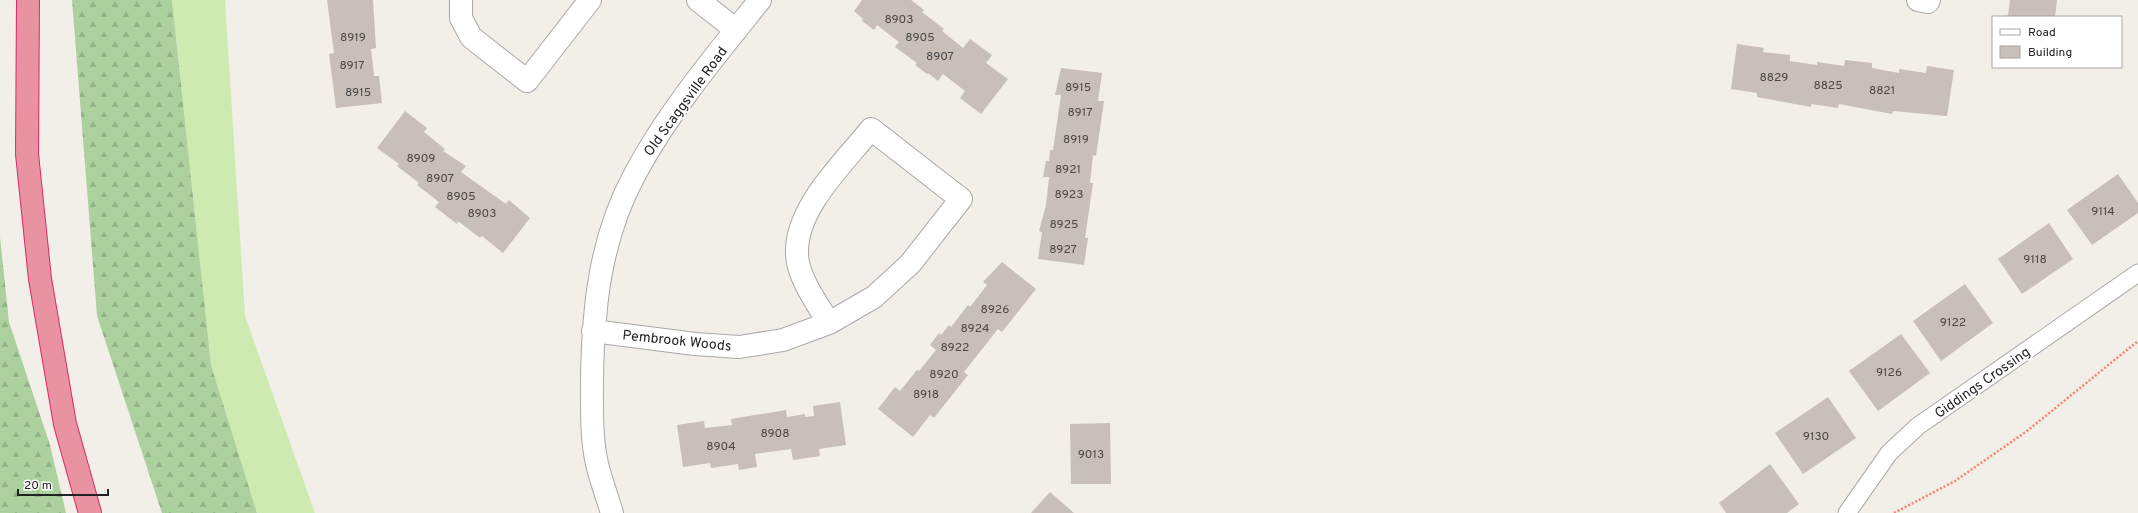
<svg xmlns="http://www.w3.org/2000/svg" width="2138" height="513" font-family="Overpass,sans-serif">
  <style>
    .grass { fill: #cdebb0 }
    .forest { fill: url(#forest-firs) }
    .building { fill: #c7bfb8 }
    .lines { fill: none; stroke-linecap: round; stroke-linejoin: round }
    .lane-casing { stroke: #a9a9a9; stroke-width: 19 }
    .street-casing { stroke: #a9a9a9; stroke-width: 24 }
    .highway-casing { stroke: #dc2a67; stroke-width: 24 }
    .path { stroke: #fa8072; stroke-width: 2.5; stroke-dasharray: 2 2; stroke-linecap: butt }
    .lane { stroke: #fff; stroke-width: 17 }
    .street { stroke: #fff; stroke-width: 22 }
    .highway { stroke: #e892a2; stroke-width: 22 }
    .labels { text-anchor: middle; stroke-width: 4; stroke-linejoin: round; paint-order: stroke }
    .number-label { font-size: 12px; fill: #4b4948 }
    .street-label { font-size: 14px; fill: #222; stroke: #fff }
  </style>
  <defs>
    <pattern id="forest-firs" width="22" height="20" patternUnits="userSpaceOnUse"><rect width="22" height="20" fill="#add19e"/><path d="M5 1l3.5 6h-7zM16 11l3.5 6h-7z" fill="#95b388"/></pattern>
  </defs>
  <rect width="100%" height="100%" fill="#f2efe9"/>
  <polygon class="grass" points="172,0 225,0 245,316 315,513 257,513 211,365"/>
  <g class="forest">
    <polygon points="72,0 172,0 211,365 257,513 162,513 97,316"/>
    <polygon points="0,237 9,322 50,445 66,513 0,513"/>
  </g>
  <g class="building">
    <polygon points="327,0 373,0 376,48 371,49 374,76 379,76 382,103 336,108 329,54 334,53"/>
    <polygon points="862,0 911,0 924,10 922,12 944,29 942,31 963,48 970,39 992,55 986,63 1008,79 981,114 960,98 965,91 943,74 938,81 928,73 927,74 915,65 917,63 895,47 899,42 877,25 874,30 862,21 863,19 854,11"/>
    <polygon points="2010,0 2057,0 2055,17 2004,17 2004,15 2008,16"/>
    <polygon points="1737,44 1764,48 1763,52 1790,55 1790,61 1817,65 1817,62 1844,66 1845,60 1872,63 1872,68 1899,73 1899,69 1926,73 1927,66 1954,70 1947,116 1893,111 1892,114 1839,104 1838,108 1811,104 1811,107 1757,97 1757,93 1731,89"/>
    <polygon points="1061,68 1102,73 1098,101 1104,101 1096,156 1093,155 1090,183 1093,183 1085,238 1088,238 1084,265 1038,259 1042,232 1039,231 1046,205 1049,177 1043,177 1046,161 1049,161 1050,150 1053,150 1061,95 1055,95"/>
    <polygon points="405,111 427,128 424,132 445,149 443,151 466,166 461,172 506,204 509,200 530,218 503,253 482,236 480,238 458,221 457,224 435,207 439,202 417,185 419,183 397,166 399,164 377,148"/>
    <polygon points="2118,174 2138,203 2138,213 2092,245 2067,210"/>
    <polygon points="2049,223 2073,259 2022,294 1998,259"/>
    <polygon points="1002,262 1036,289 1002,332 998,329 964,372 968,375 934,418 930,415 913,437 878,409 895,387 900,391 917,370 919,371 936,350 930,345 939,333 941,335 949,325 951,327 968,305 970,307 987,285 983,282"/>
    <polygon points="1965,284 1993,323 1941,361 1913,321"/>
    <polygon points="1901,334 1930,373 1878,411 1849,371"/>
    <polygon points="1828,397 1856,438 1803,474 1775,433"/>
    <polygon points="840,402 846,445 819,449 820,456 793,460 791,449 755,454 757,467 739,470 738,464 711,468 710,463 683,467 677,425 704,421 705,428 732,425 731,419 786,410 787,417 805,414 805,417 814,416 813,406"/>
    <polygon points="1110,423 1111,484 1071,484 1070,424"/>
    <polygon points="1770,464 1799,504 1787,513 1726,513 1719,503"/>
    <polygon points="1050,492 1074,513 1031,513"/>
  </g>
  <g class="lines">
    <g class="lane-casing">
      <polyline id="lane" points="1847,513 1889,453 1918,426 2138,273"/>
    </g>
    <g class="street-casing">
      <g id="street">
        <polyline points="461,0 461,18 471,37 527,81 590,0"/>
        <polyline points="698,0 736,30"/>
        <polyline points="1918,0 1928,2 1929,0"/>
        <path d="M593,331L695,344L739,347L783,340L829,323L874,297L910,264L961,199L871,129C844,163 795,208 797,254C797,276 818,305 829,323"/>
        <path d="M612,513C607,497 601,480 597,464C591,437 592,407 592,379C593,308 600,238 635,174C668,112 716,55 760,0"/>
      </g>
    </g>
    <g class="highway-casing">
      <polyline id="highway" points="28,0 27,154 40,279 65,424 90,513"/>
    </g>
    <polyline class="path" points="1894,513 1955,481 2027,431 2138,341"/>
    <use href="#lane" class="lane"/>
    <use href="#street" class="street"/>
    <use href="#highway" class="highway"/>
  </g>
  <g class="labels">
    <g class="number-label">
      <text x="899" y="23">8903</text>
      <text x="353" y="41">8919</text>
      <text x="920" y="41">8905</text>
      <text x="940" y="60">8907</text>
      <text x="352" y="69">8917</text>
      <text x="1774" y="81">8829</text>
      <text x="1828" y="89">8825</text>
      <text x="1078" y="91">8915</text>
      <text x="1882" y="94">8821</text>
      <text x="358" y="96">8915</text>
      <text x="1080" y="116">8917</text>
      <text x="1076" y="143">8919</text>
      <text x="421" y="162">8909</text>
      <text x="1068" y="173">8921</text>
      <text x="440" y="182">8907</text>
      <text x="1069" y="198">8923</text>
      <text x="461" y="200">8905</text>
      <text x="2103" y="215">9114</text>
      <text x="482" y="217">8903</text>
      <text x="1064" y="228">8925</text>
      <text x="1063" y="253">8927</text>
      <text x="2035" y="263">9118</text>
      <text x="995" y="313">8926</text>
      <text x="1953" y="326">9122</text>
      <text x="975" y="332">8924</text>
      <text x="955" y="351">8922</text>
      <text x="1889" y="376">9126</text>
      <text x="944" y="378">8920</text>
      <text x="926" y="398">8918</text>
      <text x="775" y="437">8908</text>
      <text x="1816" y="440">9130</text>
      <text x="721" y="450">8904</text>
      <text x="1091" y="458">9013</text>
    </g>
    <g class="street-label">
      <text transform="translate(685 101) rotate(-54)" y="5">Old Scaggsville Road</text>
      <text transform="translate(677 340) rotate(6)" y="5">Pembrook Woods</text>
      <text transform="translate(1982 382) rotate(-35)" y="5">Giddings Crossing</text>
    </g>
  </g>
  <rect x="1992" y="16" width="130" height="52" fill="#ffffff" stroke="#a7a7a7"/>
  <rect x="2000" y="29" width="20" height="6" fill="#ffffff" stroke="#a7a7a7"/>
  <text x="2028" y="36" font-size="12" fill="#222222">Road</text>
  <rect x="2000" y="46" width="20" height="12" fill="#c7bfb8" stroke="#a7a7a7"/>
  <text x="2028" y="56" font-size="12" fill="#222222">Building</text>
  <path d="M18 489v6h90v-6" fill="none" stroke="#222222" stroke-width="2"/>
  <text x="24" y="489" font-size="12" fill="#222222" stroke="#ffffff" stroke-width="3" paint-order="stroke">20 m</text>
</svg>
